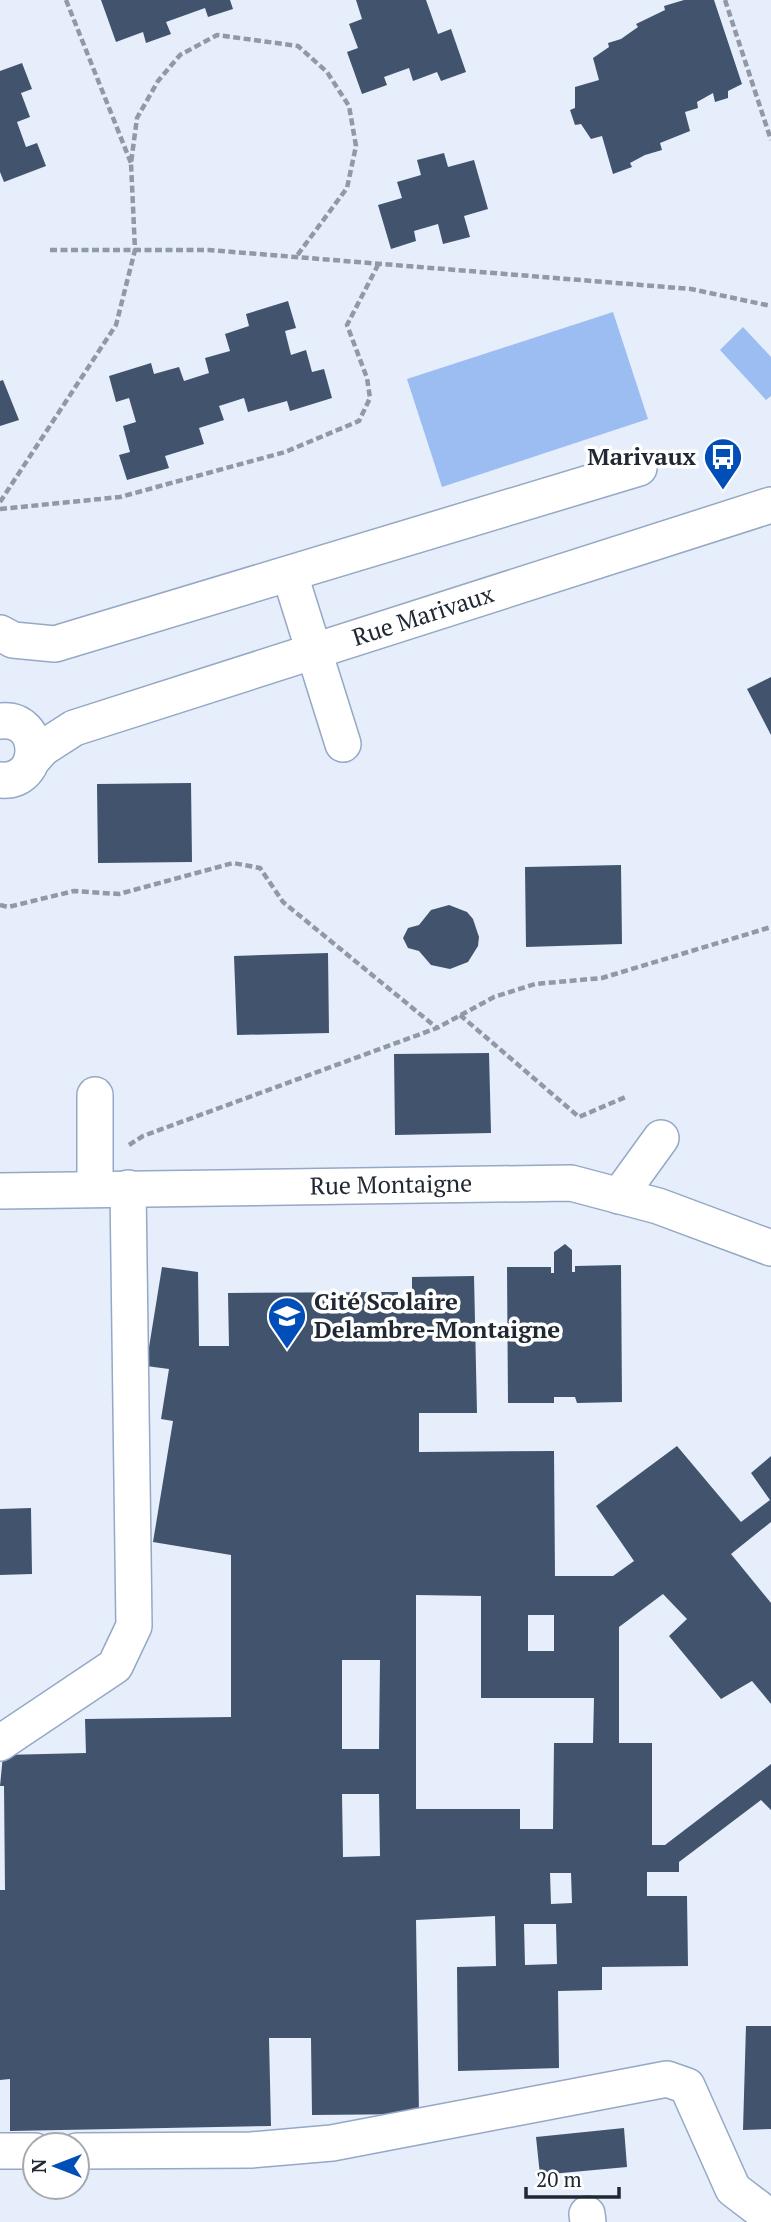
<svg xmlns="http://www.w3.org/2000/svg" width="771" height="2222" font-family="'PT Serif',serif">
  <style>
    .green { fill: #9cbdf1 }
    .building { fill: #42536d; fill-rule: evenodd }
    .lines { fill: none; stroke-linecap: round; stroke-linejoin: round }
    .minor-casing { stroke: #95a8c5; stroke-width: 38 }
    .path { stroke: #9099a4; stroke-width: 4.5; stroke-dasharray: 7 3.5; stroke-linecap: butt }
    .minor { stroke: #fff; stroke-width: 35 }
    .labels { text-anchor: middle; stroke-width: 7; stroke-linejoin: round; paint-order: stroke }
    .poi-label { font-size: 24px; font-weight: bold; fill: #202833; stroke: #fff; text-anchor: end }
    .street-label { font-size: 24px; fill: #202833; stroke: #fff }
  </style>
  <rect width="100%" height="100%" fill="#e5eefa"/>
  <g class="green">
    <polygon points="613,312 648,419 442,487 407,379"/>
    <polygon points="743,327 771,357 771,396 766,400 720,350"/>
  </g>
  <g class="building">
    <polygon points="101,0 230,0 233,9 208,17 205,8 166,22 171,34 146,43 143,32 116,42"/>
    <polygon points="356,0 426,0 438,34 451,29 466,72 441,81 437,72 413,81 409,68 384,77 387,85 362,94 347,52 358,48 349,24 362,19"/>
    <polygon points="684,0 714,0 742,84 728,91 728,98 715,102 713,93 697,102 698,108 685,112 690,131 660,143 662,150 645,155 630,163 632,167 613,174 602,136 591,139 581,124 575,125 570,110 575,108 575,87 599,80 593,58 609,47 608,43 621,39 638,27 636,24 665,10 664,6"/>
    <polygon points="22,63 32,89 21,93 30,117 17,122 26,147 37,143 46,166 4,182 0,172 0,71"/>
    <polygon points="444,153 448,167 474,160 488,209 464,216 470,237 443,244 438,224 414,231 416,241 391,249 378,205 402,198 397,182 421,175 417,160"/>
    <polygon points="288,301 296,328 285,331 291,355 306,350 312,372 324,369 332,398 290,411 287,401 248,412 244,398 219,406 224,420 199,428 204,444 165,456 169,468 127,480 119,455 130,452 123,426 136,422 129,398 116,402 109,376 151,363 154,374 179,367 184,381 209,373 205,358 230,351 225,334 249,326 246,314"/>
    <polygon points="3,380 19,420 0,426 0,381"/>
    <polygon points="771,677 771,735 747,689"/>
    <polygon points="191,783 192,862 98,863 97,784"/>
    <polygon points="621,865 622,944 526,947 525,867"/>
    <polygon points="449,905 467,912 473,919 479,937 478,946 468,962 450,969 431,965 419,951 408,948 403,938 408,928 419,925 431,910"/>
    <polygon points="328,953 329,1033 237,1035 234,956"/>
    <polygon points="489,1053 491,1133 395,1135 394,1054"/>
    <polygon points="565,1244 572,1250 572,1272 575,1272 575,1266 621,1265 622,1402 577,1403 575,1397 554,1397 554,1403 508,1403 507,1267 551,1267 551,1273 554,1273 554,1252"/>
    <path d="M162,1267L198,1272L199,1346H229L228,1293L398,1292V1311H412V1277L474,1276L477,1413H419V1452L554,1451L555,1576H613L634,1561L596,1506L677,1446L741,1522L770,1500L751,1473L771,1456V1522L731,1554L771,1603V1704L752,1681L721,1699L669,1636L687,1619L663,1594L619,1627V1743H652V1845H665L771,1764V1810L761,1800L679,1862V1872H647V1896H687L688,1966L602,1967V1990L558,1991L559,2068L458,2071L457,1967L496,1966L495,1916L416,1920L419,2114L312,2115L311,2038H269L271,2126L10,2131V2079L0,2080V1890H5L4,1786H0L3,1755L86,1753L85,1719L231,1717V1555L153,1542L173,1421L161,1419L169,1369L146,1366ZM416,1595L481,1596V1698H594L593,1743H554L553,1829H520V1809H416ZM528,1615H554V1651H528ZM342,1660H380L379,1749H342ZM342,1794H379L380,1856L343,1857ZM550,1873H571L572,1903L551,1904ZM524,1924H556L557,1964L525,1965Z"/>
    <polygon points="31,1508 32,1574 0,1575 0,1509"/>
    <polygon points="746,2026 771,2026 771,2129 743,2130"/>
    <polygon points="624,2128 627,2167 540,2175 536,2137"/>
  </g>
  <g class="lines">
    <g class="minor-casing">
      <g id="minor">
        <polyline points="290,575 343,744"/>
        <polyline points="0,633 13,640 55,644 639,468"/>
        <path d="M0,721C44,716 44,784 0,780"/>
        <polyline points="34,758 43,748 74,728 771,505"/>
        <polyline points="95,1095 95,1189"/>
        <polyline points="0,1191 571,1183 658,1206 771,1248"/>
        <polyline points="619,1196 661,1138"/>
        <polyline points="0,1743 115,1666 134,1626 128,1188"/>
        <polyline points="0,2151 35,2151"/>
        <polyline points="77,2151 251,2150 332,2143 667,2079 687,2086 733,2189 771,2218"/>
        <polyline points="587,2214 588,2222"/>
      </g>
    </g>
    <g class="path">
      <polyline points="66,0 131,163"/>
      <polyline points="725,0 771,140"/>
      <polyline points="50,250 209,250 691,289 771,306"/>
      <polyline points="0,502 116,325 135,250 131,163 137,118 158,81 180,55 217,35 298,46 327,72 349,106 356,146 347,188 296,257"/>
      <polyline points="0,509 120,497 285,452 359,421 370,398 367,378 347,325 379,263"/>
      <polyline points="0,905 8,907 74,891 119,894 233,863 260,868 283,902 437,1028"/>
      <polyline points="460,1015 579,1117 628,1096"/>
      <polyline points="129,1145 143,1136 437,1028 494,997 535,984 602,978 771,927"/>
    </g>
    <use href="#minor" class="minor"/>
  </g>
  <defs>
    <g id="bus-pin" transform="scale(2.0125)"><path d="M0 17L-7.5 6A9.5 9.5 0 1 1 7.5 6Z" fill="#004fb9" stroke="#fff"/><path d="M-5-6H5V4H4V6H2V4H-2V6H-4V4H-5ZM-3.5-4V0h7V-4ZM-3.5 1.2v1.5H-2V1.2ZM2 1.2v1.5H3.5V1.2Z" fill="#fff"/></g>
    <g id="university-pin" transform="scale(2.0125)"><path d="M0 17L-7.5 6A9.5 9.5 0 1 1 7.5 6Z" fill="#004fb9" stroke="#fff"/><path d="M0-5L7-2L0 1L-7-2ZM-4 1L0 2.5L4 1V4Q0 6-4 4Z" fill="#fff"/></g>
  </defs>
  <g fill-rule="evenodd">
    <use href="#bus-pin" x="723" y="457"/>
    <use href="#university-pin" x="287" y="1316"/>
  </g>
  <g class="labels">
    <g class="poi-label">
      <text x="696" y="465">Marivaux</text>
      <text x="314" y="1310" text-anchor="start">Cité Scolaire<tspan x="314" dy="28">Delambre-Montaigne</tspan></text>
    </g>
    <g class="street-label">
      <text transform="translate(423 616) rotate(-18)" y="8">Rue Marivaux</text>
      <text transform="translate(391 1185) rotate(-1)" y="8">Rue Montaigne</text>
    </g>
  </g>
  <g transform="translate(56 2166) rotate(270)"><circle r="33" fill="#ffffff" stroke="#a6a9ad" stroke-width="2"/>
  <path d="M0-5L12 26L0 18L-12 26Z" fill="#004fb9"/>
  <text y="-10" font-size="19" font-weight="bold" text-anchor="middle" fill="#202833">N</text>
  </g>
  <path d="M526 2187v10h93v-10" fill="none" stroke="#202833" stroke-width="3.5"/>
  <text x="536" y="2187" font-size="21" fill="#202833" stroke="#ffffff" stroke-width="5" paint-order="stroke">20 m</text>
</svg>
